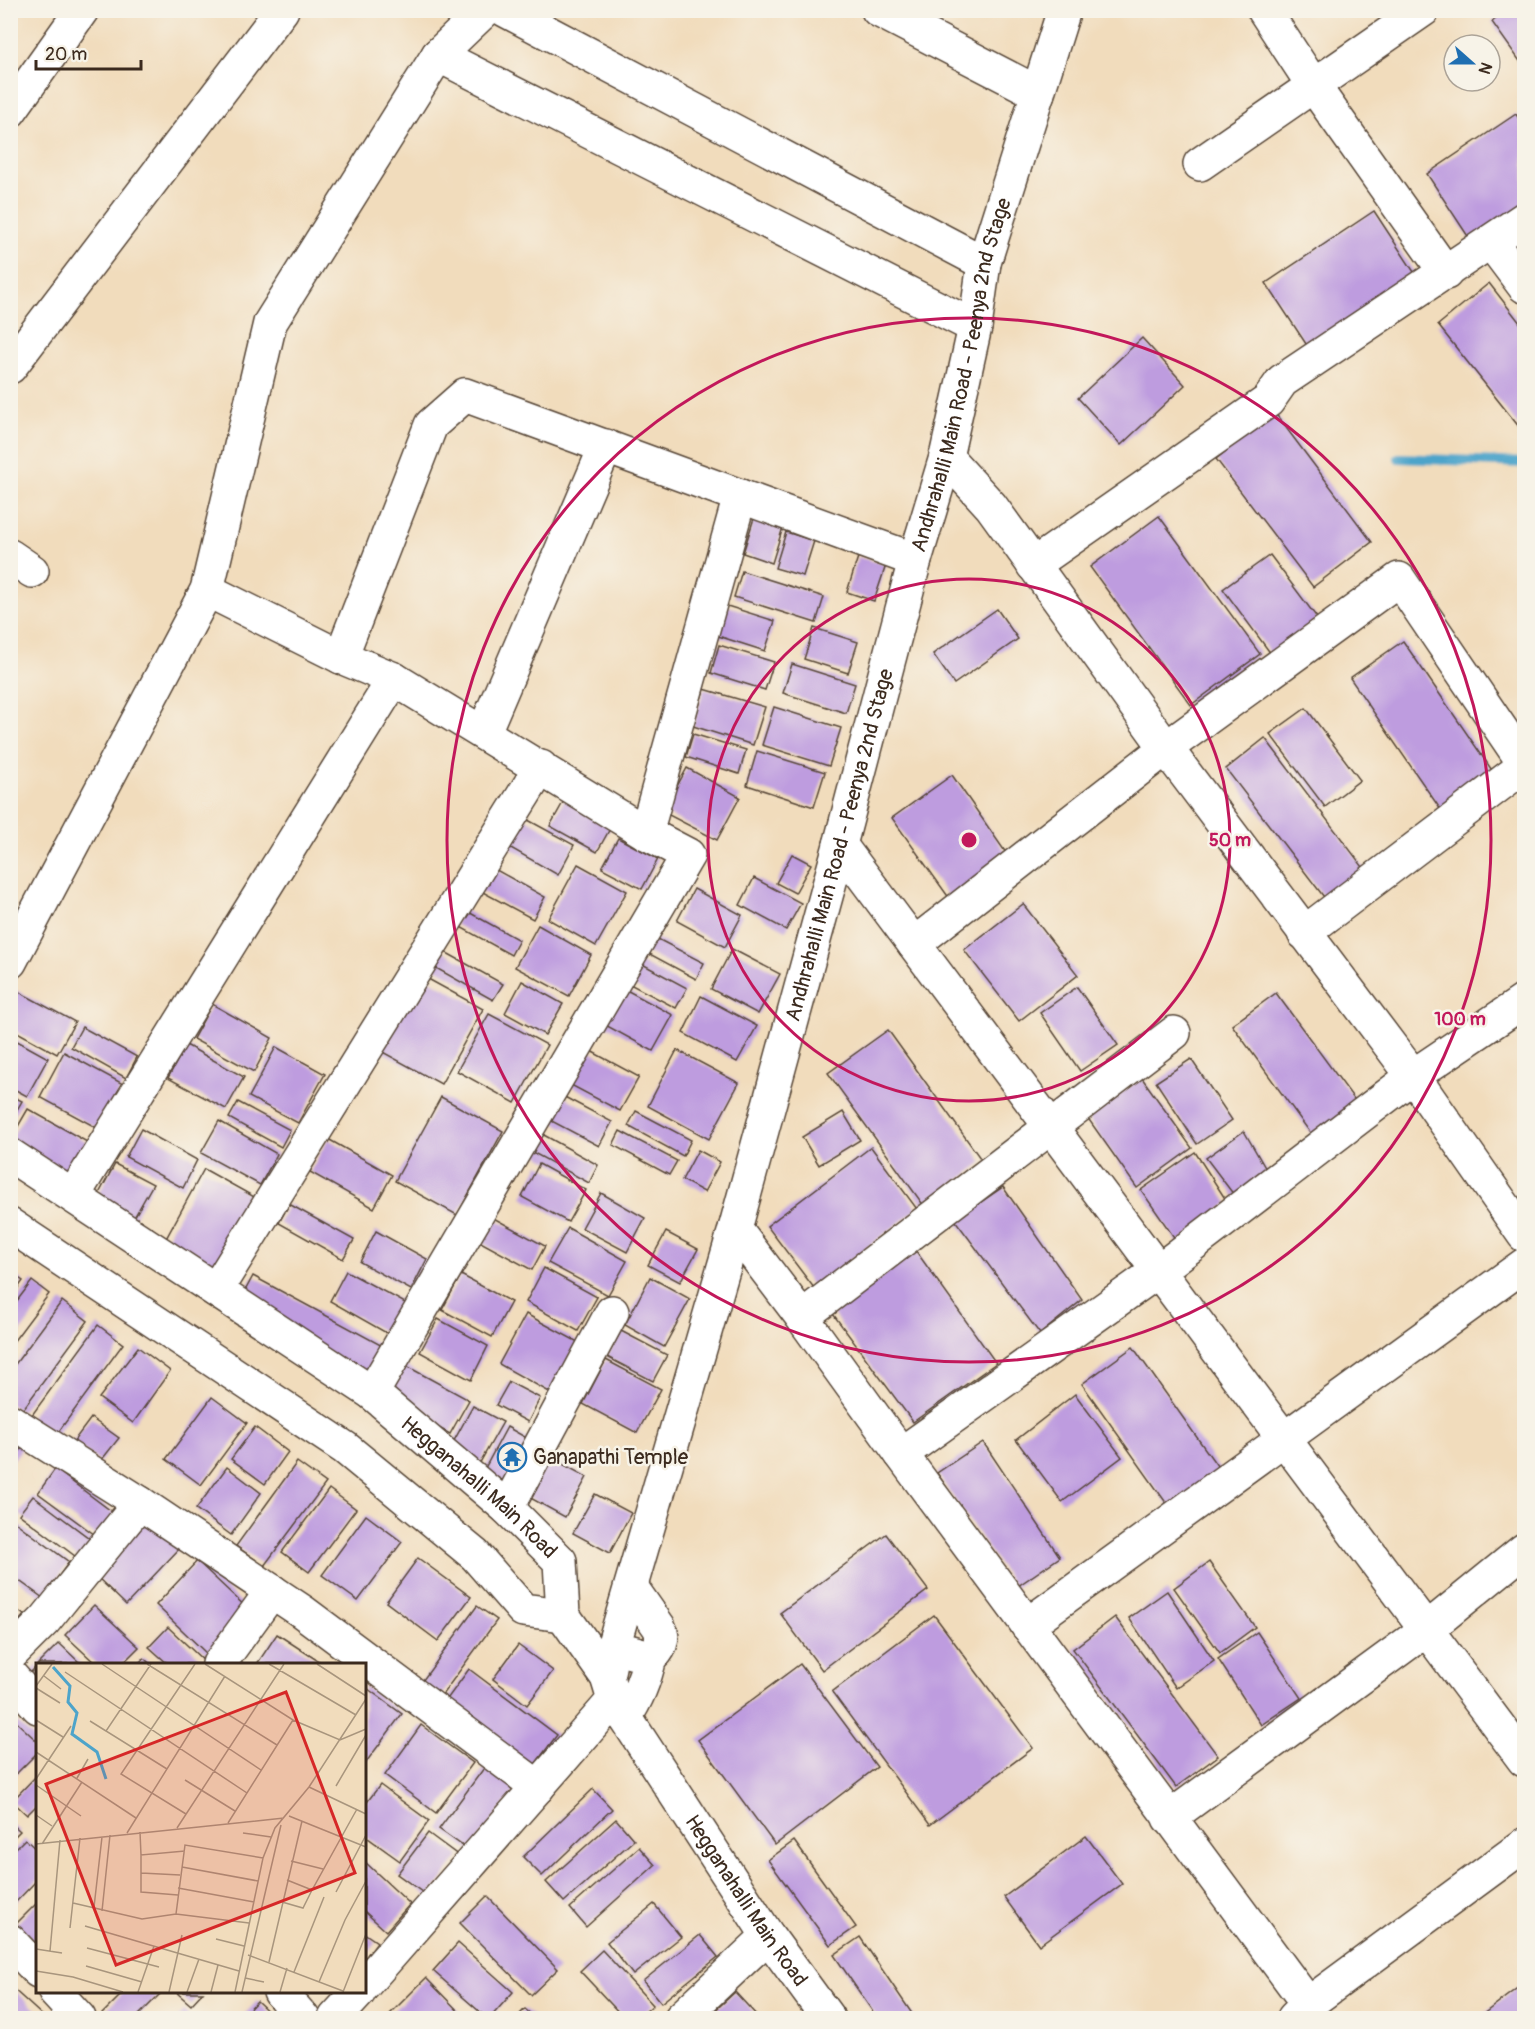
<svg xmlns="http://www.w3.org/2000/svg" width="1535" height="2029" font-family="Pangolin,sans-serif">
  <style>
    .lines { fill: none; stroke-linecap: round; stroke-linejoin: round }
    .stream { stroke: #4da4ca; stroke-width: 10 }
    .building { fill: #be9cdf }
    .minor-casing { stroke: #564536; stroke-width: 36 }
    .major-casing { stroke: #564536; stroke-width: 36 }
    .minor { stroke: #fff; stroke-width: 33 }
    .major { stroke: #fff; stroke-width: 33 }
    .ring { fill: none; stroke: #c2185b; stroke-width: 3 }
    .labels { text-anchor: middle; stroke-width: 5; stroke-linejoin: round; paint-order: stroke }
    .street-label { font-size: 21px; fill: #3b2a1e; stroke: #f7f3e8 }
    .poi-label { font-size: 21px; fill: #3b2a1e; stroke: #f7f3e8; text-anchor: start }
    .inset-river { fill: none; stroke: #4da4ca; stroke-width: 3 }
    .inset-road { fill: none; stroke: #a8957d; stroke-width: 1.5 }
    .view { fill: #d62828; fill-opacity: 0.15; stroke: #d62828; stroke-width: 3 }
    .inset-edge { fill: none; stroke: #3b2a1e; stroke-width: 3 }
    .centre { fill: #c2185b; stroke: #f7f3e8; stroke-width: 3 }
    .ring-label { font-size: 18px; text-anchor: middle; font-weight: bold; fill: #c2185b; stroke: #f7f3e8; stroke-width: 5; stroke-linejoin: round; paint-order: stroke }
  </style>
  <rect width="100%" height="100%" fill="#f7f3e8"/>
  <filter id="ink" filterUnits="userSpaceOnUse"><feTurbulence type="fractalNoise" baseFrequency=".0167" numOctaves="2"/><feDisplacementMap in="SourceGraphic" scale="12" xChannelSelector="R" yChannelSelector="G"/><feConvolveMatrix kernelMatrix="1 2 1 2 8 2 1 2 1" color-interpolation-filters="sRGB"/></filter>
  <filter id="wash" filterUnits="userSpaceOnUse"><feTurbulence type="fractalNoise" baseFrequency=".008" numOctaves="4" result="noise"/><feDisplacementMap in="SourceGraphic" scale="24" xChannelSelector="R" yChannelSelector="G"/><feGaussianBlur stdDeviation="1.35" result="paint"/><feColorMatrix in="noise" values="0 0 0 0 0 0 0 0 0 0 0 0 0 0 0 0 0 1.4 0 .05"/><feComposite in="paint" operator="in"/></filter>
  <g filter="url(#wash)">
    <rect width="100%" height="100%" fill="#f1dcbc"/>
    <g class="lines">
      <polyline class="stream" points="1399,458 1524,463"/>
    </g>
    <g id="blocks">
      <g class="building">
        <polygon points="1508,10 1524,10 1524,67 1492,22"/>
        <polygon points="1516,114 1524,127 1524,210 1473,244 1427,174"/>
        <polygon points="1374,211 1416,275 1308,347 1266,283"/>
        <polygon points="1489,283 1524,328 1524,433 1438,325"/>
        <polygon points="1142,338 1185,385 1121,445 1078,398"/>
        <polygon points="1275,413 1372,542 1313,587 1216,459"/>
        <polygon points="755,515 784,524 772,563 743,553"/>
        <polygon points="1159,516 1260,654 1191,705 1090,567"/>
        <polygon points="786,532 814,541 803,576 775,568"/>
        <polygon points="1270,555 1318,619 1271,654 1223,589"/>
        <polygon points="858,557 886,565 874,601 847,592"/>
        <polygon points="742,571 824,597 816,623 734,597"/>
        <polygon points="724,605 775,621 765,651 715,635"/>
        <polygon points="997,609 1018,639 954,684 933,654"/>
        <polygon points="814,628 858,642 848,673 804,659"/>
        <polygon points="1403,641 1496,776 1443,813 1350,678"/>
        <polygon points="719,645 774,662 765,690 711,673"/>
        <polygon points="792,664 855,684 846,713 783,693"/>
        <polygon points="704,689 765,707 753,745 693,726"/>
        <polygon points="774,707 841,728 829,766 762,745"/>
        <polygon points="1306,708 1360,780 1325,807 1270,734"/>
        <polygon points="693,734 746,750 739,774 686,757"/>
        <polygon points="1265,738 1366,871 1327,901 1226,769"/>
        <polygon points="757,751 825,772 814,807 747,785"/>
        <polygon points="687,768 740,797 717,840 663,812"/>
        <polygon points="952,775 1011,860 952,902 892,818"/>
        <polygon points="565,799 612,825 597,852 550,826"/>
        <polygon points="517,814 574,845 558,875 502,843"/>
        <polygon points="618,838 658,859 642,889 602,868"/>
        <polygon points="792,854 811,864 795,893 776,883"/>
        <polygon points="578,864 627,891 596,946 548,919"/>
        <polygon points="489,866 545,897 533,919 477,889"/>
        <polygon points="754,878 801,903 786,930 740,905"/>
        <polygon points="694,889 742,915 725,947 677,921"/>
        <polygon points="1023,904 1078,975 1019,1021 964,950"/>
        <polygon points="463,909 519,940 511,955 455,924"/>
        <polygon points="538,925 591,955 569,996 515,967"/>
        <polygon points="652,936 704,963 696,979 644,951"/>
        <polygon points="436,947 503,984 493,1000 427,963"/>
        <polygon points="732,949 780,974 758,1014 711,989"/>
        <polygon points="633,959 687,988 676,1008 622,980"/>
        <polygon points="419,974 483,1009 441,1084 377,1049"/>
        <polygon points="522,981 563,1004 545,1035 505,1013"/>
        <polygon points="617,985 673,1015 653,1051 598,1021"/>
        <polygon points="10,987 75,1022 57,1054 10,1028"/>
        <polygon points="1077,987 1118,1045 1080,1071 1040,1013"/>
        <polygon points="1276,993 1360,1107 1317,1142 1232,1025"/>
        <polygon points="701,996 757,1026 737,1062 683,1033"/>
        <polygon points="212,1004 272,1038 254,1072 193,1039"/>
        <polygon points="489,1014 547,1045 515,1103 457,1071"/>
        <polygon points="82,1027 137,1057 126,1078 71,1047"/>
        <polygon points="888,1030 983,1162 924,1206 828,1073"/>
        <polygon points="10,1037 48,1058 27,1096 10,1087"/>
        <polygon points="186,1045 244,1077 226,1109 168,1078"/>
        <polygon points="276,1047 325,1074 298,1123 249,1097"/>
        <polygon points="587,1049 639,1077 620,1111 569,1084"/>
        <polygon points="677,1050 739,1083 709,1139 648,1106"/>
        <polygon points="64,1052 123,1084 99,1129 40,1097"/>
        <polygon points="1191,1059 1232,1120 1197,1144 1156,1082"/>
        <polygon points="1142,1078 1192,1148 1137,1188 1087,1117"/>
        <polygon points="557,1093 612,1122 599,1146 544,1117"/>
        <polygon points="10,1095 22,1101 10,1122"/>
        <polygon points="441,1097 503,1131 457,1215 395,1181"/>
        <polygon points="238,1102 290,1130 281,1147 229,1118"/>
        <polygon points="28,1109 89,1143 71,1175 10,1140"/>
        <polygon points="636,1111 691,1140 683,1156 628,1126"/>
        <polygon points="843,1112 860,1140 819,1165 802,1137"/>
        <polygon points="219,1121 277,1154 260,1185 201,1153"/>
        <polygon points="141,1129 197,1160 183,1188 126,1157"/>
        <polygon points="620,1131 677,1161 669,1175 613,1145"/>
        <polygon points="1244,1131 1271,1178 1237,1199 1206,1158"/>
        <polygon points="542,1134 598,1165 589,1183 532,1152"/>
        <polygon points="328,1139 392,1175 374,1208 310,1172"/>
        <polygon points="871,1147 917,1209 814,1288 767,1226"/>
        <polygon points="698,1150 720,1162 704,1192 682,1180"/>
        <polygon points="1195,1152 1228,1203 1178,1243 1141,1190"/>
        <polygon points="115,1164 153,1184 131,1223 94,1203"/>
        <polygon points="539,1164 586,1190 568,1222 522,1197"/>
        <polygon points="204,1169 258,1199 215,1276 162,1246"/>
        <polygon points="1003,1187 1082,1300 1040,1334 955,1220"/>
        <polygon points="601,1193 645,1218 627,1252 582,1228"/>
        <polygon points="289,1204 354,1240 343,1259 279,1223"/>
        <polygon points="488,1215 545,1246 532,1270 475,1239"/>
        <polygon points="568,1228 627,1261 608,1295 548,1263"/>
        <polygon points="376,1231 427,1259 411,1290 360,1262"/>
        <polygon points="666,1232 698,1249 680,1282 648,1265"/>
        <polygon points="916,1251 996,1363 913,1422 833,1314"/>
        <polygon points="544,1268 597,1297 578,1331 526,1302"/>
        <polygon points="346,1271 407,1304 390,1335 330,1301"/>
        <polygon points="10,1272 23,1281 10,1299"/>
        <polygon points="461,1275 511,1302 492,1337 442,1310"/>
        <polygon points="253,1276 388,1349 373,1378 238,1304"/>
        <polygon points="650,1277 690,1299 664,1347 625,1325"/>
        <polygon points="32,1281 49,1294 10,1346 10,1310"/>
        <polygon points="62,1301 88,1321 21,1412 10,1404 10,1371"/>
        <polygon points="526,1314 578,1342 551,1393 499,1364"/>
        <polygon points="438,1319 488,1346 471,1380 420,1352"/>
        <polygon points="98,1325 123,1344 54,1438 29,1419"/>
        <polygon points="621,1331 667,1355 653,1381 607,1357"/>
        <polygon points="138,1347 170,1371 133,1423 99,1398"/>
        <polygon points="1133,1347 1225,1477 1174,1514 1082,1384"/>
        <polygon points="606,1360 661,1389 637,1433 583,1404"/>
        <polygon points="403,1364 469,1400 450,1434 384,1398"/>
        <polygon points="509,1382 540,1398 528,1422 496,1405"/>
        <polygon points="1075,1394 1122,1457 1062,1502 1016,1440"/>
        <polygon points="212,1397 247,1423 201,1485 166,1459"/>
        <polygon points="473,1406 503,1422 478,1466 449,1450"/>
        <polygon points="91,1418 119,1438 100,1462 73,1442"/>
        <polygon points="255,1427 288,1452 265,1484 231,1459"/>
        <polygon points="507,1427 532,1441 509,1484 484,1470"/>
        <polygon points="10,1438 23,1447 10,1464"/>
        <polygon points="983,1442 1060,1557 1015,1588 937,1473"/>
        <polygon points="546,1455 587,1477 565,1517 525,1495"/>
        <polygon points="297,1462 326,1483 264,1566 236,1546"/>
        <polygon points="227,1467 261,1493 231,1535 196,1509"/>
        <polygon points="55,1469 119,1517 102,1540 38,1493"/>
        <polygon points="329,1489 356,1509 309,1572 282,1552"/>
        <polygon points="595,1494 631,1513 610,1553 573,1533"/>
        <polygon points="33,1496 93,1541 79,1559 19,1514"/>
        <polygon points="366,1515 402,1542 358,1601 322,1575"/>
        <polygon points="147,1518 179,1549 126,1605 94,1574"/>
        <polygon points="15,1522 69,1562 43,1598 10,1574 10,1528"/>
        <polygon points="886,1534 928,1590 822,1670 780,1613"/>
        <polygon points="418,1558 471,1597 438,1641 386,1602"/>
        <polygon points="197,1561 249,1610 207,1654 156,1605"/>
        <polygon points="1209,1562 1255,1627 1220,1653 1174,1588"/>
        <polygon points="1167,1591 1214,1661 1176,1688 1129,1618"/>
        <polygon points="10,1605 24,1615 10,1633"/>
        <polygon points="94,1605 139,1647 122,1664 96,1664 65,1635"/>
        <polygon points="477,1606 497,1620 439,1699 420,1684"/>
        <polygon points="934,1615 1033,1748 930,1825 832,1692"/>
        <polygon points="1115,1617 1218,1756 1176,1787 1073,1649"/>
        <polygon points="168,1627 207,1664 168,1664 149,1647"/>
        <polygon points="1257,1632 1301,1698 1261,1725 1218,1659"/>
        <polygon points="277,1634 323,1664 257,1664"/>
        <polygon points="59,1643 81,1664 38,1664"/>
        <polygon points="518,1645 553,1671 527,1705 493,1679"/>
        <polygon points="144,1658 150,1664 138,1664"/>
        <polygon points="800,1664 877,1767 775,1845 698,1740"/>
        <polygon points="38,1665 38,1692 24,1679"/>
        <polygon points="469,1669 557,1735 530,1771 442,1706"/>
        <polygon points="364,1686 402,1714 364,1765"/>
        <polygon points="10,1716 38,1742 38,1752 10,1780"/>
        <polygon points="421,1725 473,1763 436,1813 385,1775"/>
        <polygon points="487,1764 518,1786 470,1851 439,1829"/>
        <polygon points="38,1774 38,1804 27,1815 12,1801"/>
        <polygon points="380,1785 429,1821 400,1861 364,1835 364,1806"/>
        <polygon points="593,1789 612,1809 542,1876 523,1857"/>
        <polygon points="616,1819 634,1840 564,1902 546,1882"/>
        <polygon points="10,1822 20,1831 10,1841"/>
        <polygon points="428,1833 459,1856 429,1897 397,1874"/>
        <polygon points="1086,1836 1122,1884 1039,1945 1004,1897"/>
        <polygon points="25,1839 38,1851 38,1879 14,1904 10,1900 10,1854"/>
        <polygon points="794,1841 856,1927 830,1945 768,1860"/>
        <polygon points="639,1847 655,1865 586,1927 570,1908"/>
        <polygon points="364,1861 410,1904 386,1931 364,1911"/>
        <polygon points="487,1896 558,1969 531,1995 460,1923"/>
        <polygon points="38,1902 38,1945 16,1924"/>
        <polygon points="654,1904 681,1937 633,1975 607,1942"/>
        <polygon points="364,1933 377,1942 364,1959"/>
        <polygon points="700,1935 718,1957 661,2003 643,1981"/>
        <polygon points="860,1937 915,2018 877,2018 834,1955"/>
        <polygon points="458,1943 513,1992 490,2018 487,2018 433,1971"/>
        <polygon points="602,1950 653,2005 638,2018 624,2018 580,1971"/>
        <polygon points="426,1978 465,2018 386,2018"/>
        <polygon points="1524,1983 1524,2018 1478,2018"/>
        <polygon points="10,1986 45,2018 10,2018"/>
        <polygon points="124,1992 162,1992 136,2018 98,2018"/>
        <polygon points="176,1992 203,1992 191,2005"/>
        <polygon points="735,1992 759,2018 707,2018"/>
        <polygon points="257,2001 275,2018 241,2018"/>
        <polygon points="525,2009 535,2018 516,2018"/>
        <polygon points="184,2011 191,2018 177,2018"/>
      </g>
    </g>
  </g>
  <g filter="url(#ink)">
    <use href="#blocks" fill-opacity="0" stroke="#564536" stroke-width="1.5"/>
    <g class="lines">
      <g class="minor-casing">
        <g id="minor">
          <polyline points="505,10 984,263"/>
          <polyline points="878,10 1038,93"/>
          <polyline points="1264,10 1313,85 1446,273"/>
          <polyline points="438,55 975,327"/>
          <polyline points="10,111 82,10"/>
          <polyline points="1200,164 1423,10"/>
          <polyline points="1491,242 1524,286"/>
          <polyline points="10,367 282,10"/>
          <polyline points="946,457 991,506 1166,748 1413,1076 1524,1235"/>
          <polyline points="10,556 32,571"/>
          <polyline points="1033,565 1268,401 1282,381 1524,219"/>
          <polyline points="207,590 341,657 394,679 646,833 688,855 372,1393"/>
          <polyline points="341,657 431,425 465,395 740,496"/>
          <polyline points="484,732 606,446"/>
          <polyline points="646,833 740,496 915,560"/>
          <polyline points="840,845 1524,1760"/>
          <polyline points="1304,933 1524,766"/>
          <polyline points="914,944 1166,748 1399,579 1524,763"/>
          <polyline points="10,962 207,590 270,323 438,55 485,10"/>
          <polyline points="73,1196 394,679"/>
          <polyline points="735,1229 802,1317 901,1454 1308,2004"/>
          <polyline points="216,1290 541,767"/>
          <polyline points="802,1317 1174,1033"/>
          <polyline points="10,1421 140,1503 303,1612 538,1787"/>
          <polyline points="901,1454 1158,1271 1413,1076 1524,1001"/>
          <polyline points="507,1508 612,1312"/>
          <polyline points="1027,1625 1524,1265"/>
          <path d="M613,1647L650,1657C660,1651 665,1638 659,1627L631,1587"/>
          <polyline points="10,1655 45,1620 140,1503"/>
          <polyline points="219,1664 272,1591"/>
          <polyline points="10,1675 38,1707"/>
          <path id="s1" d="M607,1677L613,1647L735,1229L840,845L915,560L946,457L975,327L984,263L1064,10"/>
          <path d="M625,1717C638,1698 645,1680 650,1657"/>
          <polyline points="1169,1818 1427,1629 1524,1550"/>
          <polyline points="10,1941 38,1971"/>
          <polyline points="364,1985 614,1700"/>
          <polyline points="55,1992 79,2018"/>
          <polyline points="280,1992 303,2018"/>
          <polyline points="335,2018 359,1992"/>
          <polyline points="681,2018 768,1936"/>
          <polyline points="1294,2018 1308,2004 1524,1845"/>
        </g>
      </g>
      <g class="major-casing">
        <g id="major">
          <path id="s2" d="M10,1155L372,1393L507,1508L560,1561L563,1615L607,1677L614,1700L768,1936L828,2018"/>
          <polyline points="10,1225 345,1448 475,1555 523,1610 563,1615"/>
        </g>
      </g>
      <use href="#minor" class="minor"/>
      <use href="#major" class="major"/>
    </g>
  </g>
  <g class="ring">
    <circle cx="969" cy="840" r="261"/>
    <circle cx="969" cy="840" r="522"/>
  </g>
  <defs>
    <g id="temple-ring" transform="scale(1.5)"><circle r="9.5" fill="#f7f3e8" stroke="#1f6fb2" stroke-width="1.5"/><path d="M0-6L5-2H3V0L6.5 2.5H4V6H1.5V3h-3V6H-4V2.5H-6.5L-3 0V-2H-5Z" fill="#1f6fb2"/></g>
  </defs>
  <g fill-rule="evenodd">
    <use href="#temple-ring" x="512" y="1457"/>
  </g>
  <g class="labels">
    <g class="street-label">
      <text dy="7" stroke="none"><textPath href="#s1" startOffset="1350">Andhrahalli Main Road - Peenya 2nd Stage</textPath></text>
      <text dy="7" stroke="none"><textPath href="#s1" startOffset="864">Andhrahalli Main Road - Peenya 2nd Stage</textPath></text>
      <text dy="7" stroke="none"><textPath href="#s2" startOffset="576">Hegganahalli Main Road</textPath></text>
      <text dy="7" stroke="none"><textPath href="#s2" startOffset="1080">Hegganahalli Main Road</textPath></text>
    </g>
    <g class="poi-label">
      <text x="533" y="1464">Ganapathi Temple</text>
    </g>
  </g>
  <g transform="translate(36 1663)">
    <rect width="330" height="330" fill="#f1dcbc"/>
    <path class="inset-river" d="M17,4L34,23L32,39L41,50L36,71L61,89L70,116"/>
    <path class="inset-road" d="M66,1L225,107M111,1L241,82M115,1L70,68L131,106M169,1L257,57L304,77L330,66M233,1L320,52M281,1L330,33M29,9L211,130M8,13L25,26M0,23L16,1M0,25L24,40M0,57L27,74M54,58L70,68M0,89L100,155M41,115L52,96M0,116L35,63M149,117L199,148M0,122L45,153M300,123L330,72M273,124L330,151M150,151L85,111L159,1M0,152L16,163M253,153L330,184M192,160L257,57M141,165L248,1M104,169L105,192L149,188M91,170L189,13M207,170L235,174M0,181L248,155M6,181L46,119M105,192V229L142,232M255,198L287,206M146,204L222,218M105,210L144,212M251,217L276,227L321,146M142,225L218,239M300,229L330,172M246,239L267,245L276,227M37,240L106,256L140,251L213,260M58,244L66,174M66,248L74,172M140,251L149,182L227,195M49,263L203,308M34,265L44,175M180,276L208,283M51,285L123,304M0,286L26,290M14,288L24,177M212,292L307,328M233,299L266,158M50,303L106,319M0,308L37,314L87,329M258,309L288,234M209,315L228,319M283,319L309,257L330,218M102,329L118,283M133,329L146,272M151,329L163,296M175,329L182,302M199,329L227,195L239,165L273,124L330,36M206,329L245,162M244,329L251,305M307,329L330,271"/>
    <path class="view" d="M250,29L319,210L80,302L10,121Z"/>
    <rect width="330" height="330" class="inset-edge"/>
  </g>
  <circle cx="969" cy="840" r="9" class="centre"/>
  <g class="ring-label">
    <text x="1230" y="846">50 m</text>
    <text x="1460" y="1025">100 m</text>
  </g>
  <rect width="1535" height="2029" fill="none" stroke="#f7f3e8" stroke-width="36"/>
  <g transform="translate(1472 63) rotate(111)"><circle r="28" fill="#f7f3e8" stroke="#aca397" stroke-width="1.5"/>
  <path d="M0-4.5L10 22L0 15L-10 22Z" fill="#1f6fb2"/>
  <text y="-9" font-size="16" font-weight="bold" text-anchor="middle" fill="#3b2a1e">N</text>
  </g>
  <path d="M36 60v9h105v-9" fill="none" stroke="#3b2a1e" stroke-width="3"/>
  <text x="45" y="60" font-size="18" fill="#3b2a1e" stroke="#f7f3e8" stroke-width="4.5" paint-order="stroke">20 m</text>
</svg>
